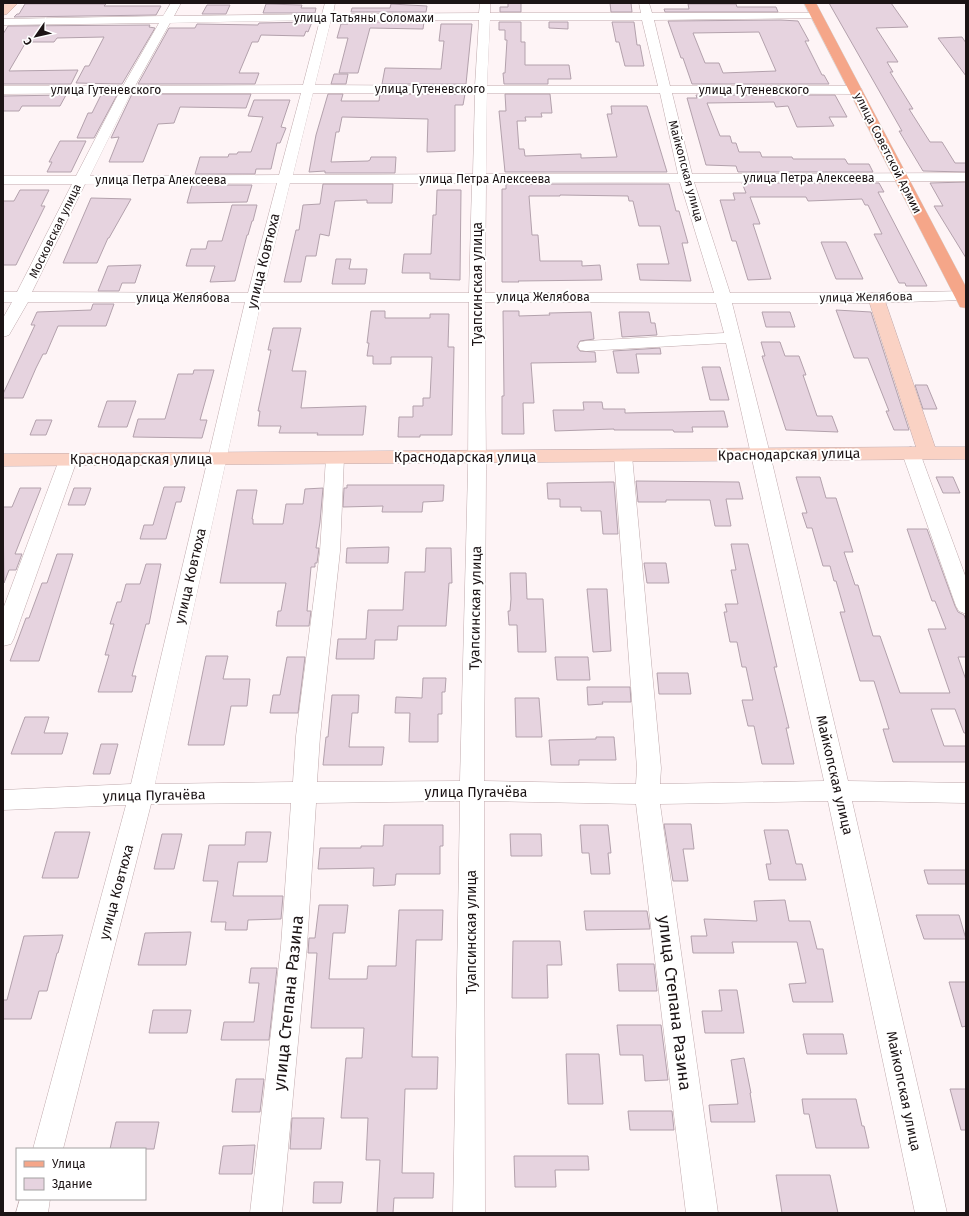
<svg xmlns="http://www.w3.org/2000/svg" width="969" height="1216" font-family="'Fira Sans',sans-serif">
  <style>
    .building { fill: #e6d3df; stroke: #b3a1ac; fill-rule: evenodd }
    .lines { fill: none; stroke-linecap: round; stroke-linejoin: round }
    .street-casing { stroke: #c0aaad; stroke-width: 1 }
    .secondary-casing { stroke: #c0aaad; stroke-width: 1 }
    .primary-casing { stroke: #d6d5d5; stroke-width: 1 }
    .street { fill: #fff; fill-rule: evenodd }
    .secondary { fill: #fad2c4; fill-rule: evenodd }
    .primary { fill: #f5a689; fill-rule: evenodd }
    .labels { text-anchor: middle; stroke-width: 4; stroke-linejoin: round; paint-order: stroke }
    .far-street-label { font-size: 12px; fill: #1c1415; stroke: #fff }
    .street-label { font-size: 14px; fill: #1c1415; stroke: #fff }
    .near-street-label { font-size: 17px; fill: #1c1415; stroke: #fff }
  </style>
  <rect width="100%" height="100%" fill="#fef4f6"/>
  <g class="building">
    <polygon points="508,3 521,3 521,12 500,12 500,7 508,7"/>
    <polygon points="610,3 631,3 632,12 611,12"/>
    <polygon points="829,3 891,3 908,27 876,28 898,62 887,62 893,72 890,72 913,109 909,109 930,142 942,142 955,163 966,163 966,172 923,171 899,131 902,131"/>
    <polygon points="25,4 106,4 104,6 161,6 156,15 14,17 17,14 19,14"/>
    <polygon points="266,4 302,5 301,8 316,8 315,13 263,13"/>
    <polygon points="391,4 427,6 426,12 351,12 352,8 390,8"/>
    <polygon points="688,4 736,4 737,7 776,7 778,12 665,12 664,9 689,9"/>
    <polygon points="207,5 230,5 226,14 202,14"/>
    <path d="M781,20L798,21L809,41H805L822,75H824L829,84H692L683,58H681L668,21ZM759,32L776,71L723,73L719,63H705L693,33Z"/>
    <polygon points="312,22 308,32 306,31 304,36 261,35 258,42 252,42 239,73 259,73 255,84 138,84 169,28 195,28 197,24 258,25 259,23"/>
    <polygon points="349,22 424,22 423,29 370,28 358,73 339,73 348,38 337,38 341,24 348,24"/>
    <polygon points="499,22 521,22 521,42 525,42 525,65 569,65 571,79 548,79 548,84 504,84 503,73 505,73 507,40 505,40 505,30 499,30"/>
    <polygon points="549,22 568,22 568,29 549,28"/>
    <polygon points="612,22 634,22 637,45 640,45 644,66 625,66 619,42 616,42"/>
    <polygon points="441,24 472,24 466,84 382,84 385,68 441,69 444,41 439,41"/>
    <polygon points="150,25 149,27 155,28 122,84 76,83 85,66 89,66 104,37 57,38 54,42 26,42 9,71 78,70 71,84 3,84 3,34 8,26"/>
    <polygon points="962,37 966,43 966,76 938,38"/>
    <polygon points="334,74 348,74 346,84 331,84"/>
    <polygon points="132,94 251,94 246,108 180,107 174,123 158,124 143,162 109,162 119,137 111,138"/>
    <polygon points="328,94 343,94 341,101 379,101 380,94 465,94 463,105 455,105 455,151 427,152 428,119 342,117 339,132 336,132 331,162 368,161 370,160 371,157 396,157 395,173 325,173 325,171 309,172 316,135"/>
    <polygon points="505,94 550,94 552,113 541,113 542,117 525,117 526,121 517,121 519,149 524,149 525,156 581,154 581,158 617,157 607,114 612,114 611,106 647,106 667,172 505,172 499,111 506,111"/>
    <polygon points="3,95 3,96 66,95 60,106 22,106 19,111 3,111"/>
    <polygon points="101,95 117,95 94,138 77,138 88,113 92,113"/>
    <polygon points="696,95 835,95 847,117 829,117 834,126 797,127 788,106 776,107 774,102 707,103 720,136 730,136 732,143 736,143 739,152 760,152 762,157 792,157 793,159 845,159 848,164 869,164 873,172 738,172 736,166 706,165 687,98 697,98"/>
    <polygon points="254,100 290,100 281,127 286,128 280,143 277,143 271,169 256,169 255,174 195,174 200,157 228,157 229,154 237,154 238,152 251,152 263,117 248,116"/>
    <polygon points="60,141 86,141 71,172 47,172 52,162 49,162"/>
    <polygon points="966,182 966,258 934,206 943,206 930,183"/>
    <polygon points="742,183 879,183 884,192 878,192 927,286 906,286 905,283 899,283 874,234 882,234 868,205 865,205 862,199 808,201 806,197 750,197 760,224 753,224 771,279 748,280 736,241 732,241 720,200 735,200 733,193 746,193"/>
    <polygon points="323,184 393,184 392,203 367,203 367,200 335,201 329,236 320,234 316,256 306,256 301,282 284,282 296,230 299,230 303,205 320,204"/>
    <polygon points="506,184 669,184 676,211 679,211 688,243 682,243 691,281 640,280 637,264 669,264 660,226 639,226 633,201 629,201 628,196 560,195 560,196 529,196 532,235 538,235 540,261 582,261 582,266 600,265 602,280 518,281 519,282 502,282 502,189 506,189"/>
    <polygon points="192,185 252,185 247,202 187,203"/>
    <polygon points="20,190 49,190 41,206 45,206 16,265 3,265 3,201 14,201"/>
    <polygon points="437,190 461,190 460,280 430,279 430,273 402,273 404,254 431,254 433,215 436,215"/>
    <polygon points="91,198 131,199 109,238 108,238 97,263 63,263"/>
    <polygon points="232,205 257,205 253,221 252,221 248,235 247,235 235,281 210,282 215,266 186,266 191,249 206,249 208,241 222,241"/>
    <polygon points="821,242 846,242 863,279 836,279"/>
    <polygon points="336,259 351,259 349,269 367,269 365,284 332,284"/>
    <polygon points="141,265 135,283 122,283 119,291 98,291 108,266"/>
    <polygon points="93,304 114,304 106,326 58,326 46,354 43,354 36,368 23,398 3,398 3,394 35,325 31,325 37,312 91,310"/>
    <polygon points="836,310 871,312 909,430 894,430 886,411 889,411 868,358 854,358"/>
    <polygon points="371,311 385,311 385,318 430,318 430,314 449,314 448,347 454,347 452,435 420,435 420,437 398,437 399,417 413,417 413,406 423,406 423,398 430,398 432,357 391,357 391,364 373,364 373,356 367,356 369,343 367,343"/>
    <polygon points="503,311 519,311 519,316 550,315 549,313 591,312 594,339 580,341 577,347 580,351 595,352 596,362 531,363 534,403 523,403 524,434 502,434 502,396 504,396"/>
    <polygon points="619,312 649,312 651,323 655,323 657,335 622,337"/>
    <polygon points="762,312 790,312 795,327 766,327"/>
    <polygon points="273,328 301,328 292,371 306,371 301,408 366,406 363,435 317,435 318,433 279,433 281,426 258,426 260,411 258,411 271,350 268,350"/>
    <polygon points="761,342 780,342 785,356 799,356 806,375 803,375 817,416 832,416 838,432 786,430 762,356 765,356"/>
    <polygon points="660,348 661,354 636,354 639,373 617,373 613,351"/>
    <polygon points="702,367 720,367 729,400 710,400"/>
    <polygon points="194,370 214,370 200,420 207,420 202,438 133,437 138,419 165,419 178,374 193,374"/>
    <polygon points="915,385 927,385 937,409 923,409"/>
    <polygon points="107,401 136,401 127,427 98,427"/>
    <polygon points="583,402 602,402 603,409 625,409 625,413 724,411 728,427 692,427 693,432 674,432 673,430 614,430 614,429 555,431 553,410 584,410"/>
    <polygon points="36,420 52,420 46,435 30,435"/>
    <polygon points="796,477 820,477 826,498 836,498 853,552 844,552 855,585 858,585 873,636 880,636 900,693 950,693 928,629 946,629 935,601 932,601 907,529 927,529 955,606 958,612 964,615 966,621 966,657 958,657 966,680 966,733 964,733 955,709 931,709 944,746 966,746 966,762 893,762 883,729 889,729 874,681 860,681 840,612 845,612 836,581 834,581 830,566 823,566 812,528 807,528 802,513 807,513"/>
    <polygon points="936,477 953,477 960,493 943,493"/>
    <polygon points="636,481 739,482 743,499 726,499 731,526 715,526 710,500 666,500 666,502 638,502"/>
    <polygon points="609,482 614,482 618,534 603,534 601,511 581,511 581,507 560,507 560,499 548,499 547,483"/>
    <polygon points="347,485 444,485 443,501 423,502 422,512 382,512 383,506 343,507 344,488 347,488"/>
    <polygon points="164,487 185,487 181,502 176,502 166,539 140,539 144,525 153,525"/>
    <polygon points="20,488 41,488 15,554 22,554 16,570 9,570 4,583 3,507 12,507"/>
    <polygon points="74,488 91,488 85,505 68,505"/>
    <polygon points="323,488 320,522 316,548 319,548 317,563 315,563 315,567 311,567 307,611 311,611 309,626 276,626 278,611 281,611 286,583 220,583 237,490 257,490 252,519 253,519 253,524 283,524 286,504 303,504 305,489"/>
    <polygon points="731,544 748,544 777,667 774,667 789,728 786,728 794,764 762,764 754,726 748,726 742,700 753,700 746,667 742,667 737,642 730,642 724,612 727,612 725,604 738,604 731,570 736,570"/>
    <polygon points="389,547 388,563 346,563 347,548"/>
    <polygon points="426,548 451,548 452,583 449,583 446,626 398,626 397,640 375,640 374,659 336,659 338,639 366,639 368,610 403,610 405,572 425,572"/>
    <polygon points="57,554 73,554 39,661 10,661 26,618 29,618 42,583 47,583"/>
    <polygon points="644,563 666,563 669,583 647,583"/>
    <polygon points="146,564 161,564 149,624 146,624 132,676 136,676 132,692 98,692 109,655 105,655 114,624 110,624 117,602 121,602 126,584 140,584"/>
    <polygon points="510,573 526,573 527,599 543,599 546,652 518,652 517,625 509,625 508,611 510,611 511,599"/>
    <polygon points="587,589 607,589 611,651 593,652"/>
    <polygon points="206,656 228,656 223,679 250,679 247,706 231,706 224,745 188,745"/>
    <polygon points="287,657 305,657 298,713 270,713 273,695 280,695"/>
    <polygon points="555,657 588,657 590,680 557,680"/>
    <polygon points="657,673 688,673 691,694 659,694"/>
    <polygon points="423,678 446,678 445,692 442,692 442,714 438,714 438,742 409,742 410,713 395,713 396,697 422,698"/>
    <polygon points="587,687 630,687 631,702 602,702 603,704 588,705"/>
    <polygon points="332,695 359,695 358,713 352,713 349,747 384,747 382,765 323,765 326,737 328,737"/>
    <polygon points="515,698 539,698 542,737 516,737"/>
    <polygon points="25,717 49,717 44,733 68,733 62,754 11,754"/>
    <polygon points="596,737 614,737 616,760 579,760 579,765 551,765 549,740 596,739"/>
    <polygon points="101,744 118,744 110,774 93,774"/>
    <polygon points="664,824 691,824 694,849 683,849 688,881 673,881"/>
    <polygon points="384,825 443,825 443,846 440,846 440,874 396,874 395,885 373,886 374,868 318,869 320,848 361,848 361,846 383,846"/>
    <polygon points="580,825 608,825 611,853 608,853 610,874 591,874 589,853 582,853"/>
    <polygon points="764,830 788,830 796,864 802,864 806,880 769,880 766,864 771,864"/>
    <polygon points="55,832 90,832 78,878 42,878"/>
    <polygon points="246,832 271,832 267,862 238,862 233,896 283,896 281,919 248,920 247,930 225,930 226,922 211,922 218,881 203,881 209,845 245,845"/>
    <polygon points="162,834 182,834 174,869 154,869"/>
    <polygon points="510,834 541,834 542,856 511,856"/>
    <polygon points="924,870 966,870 966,884 928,884"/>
    <polygon points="785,900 789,921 810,921 817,949 823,949 833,1002 793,1002 789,984 806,983 797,942 732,942 734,953 693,953 691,936 707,936 704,919 757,921 754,901"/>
    <polygon points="319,905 348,905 345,933 333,933 329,979 367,979 368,966 396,966 399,910 443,910 442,940 416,940 412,1057 438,1057 437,1089 405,1089 402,1173 434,1173 433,1198 394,1198 393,1213 377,1213 380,1160 366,1160 368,1118 341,1118 346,1058 362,1058 364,1028 311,1028 317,953 308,953 309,938 315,938"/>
    <polygon points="584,911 647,911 650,929 586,930"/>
    <polygon points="916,915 959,915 966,939 924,939"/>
    <polygon points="191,932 186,965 138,965 145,933"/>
    <polygon points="63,935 58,953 57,953 47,991 39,991 31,1019 3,1019 3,1000 7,1000 24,936"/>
    <polygon points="513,941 560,941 562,965 547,965 548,998 512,998"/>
    <polygon points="617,964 654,964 657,991 619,991"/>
    <polygon points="251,968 277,968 269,1040 221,1040 224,1022 254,1022 259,983 249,983"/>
    <polygon points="949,982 966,982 966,1026 962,1027"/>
    <polygon points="719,990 737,990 744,1033 705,1033 702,1011 722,1011"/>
    <polygon points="153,1010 191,1010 187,1033 149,1033"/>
    <polygon points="617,1025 661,1025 668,1080 645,1081 643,1055 620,1055"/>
    <polygon points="803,1034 843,1034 847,1054 807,1054"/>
    <polygon points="566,1054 599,1054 603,1104 568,1104"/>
    <polygon points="744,1058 751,1093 750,1093 755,1122 711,1122 709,1105 738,1104 731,1060"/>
    <polygon points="236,1079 264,1079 260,1112 232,1112"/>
    <polygon points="950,1089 966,1089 966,1130 961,1130"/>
    <polygon points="802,1099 856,1099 862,1126 864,1126 869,1148 816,1148 809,1114 804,1114"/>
    <polygon points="628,1111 672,1111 674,1130 630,1130"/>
    <polygon points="292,1118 324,1118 321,1149 290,1149"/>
    <polygon points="116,1122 159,1122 154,1149 110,1149"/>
    <polygon points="255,1145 252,1174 219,1174 223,1146"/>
    <polygon points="514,1156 588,1156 589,1170 555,1170 556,1187 515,1187"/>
    <polygon points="776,1175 830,1175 838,1213 782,1213"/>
    <polygon points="314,1182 343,1182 341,1203 313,1203"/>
  </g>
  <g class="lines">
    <g class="street-casing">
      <g id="street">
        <path d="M171,3H181L174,16L322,14L325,3H335L333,14L479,13L480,3H490V13H641L639,3H649L652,13H816L820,14L821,16L820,18L654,20L670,86H856L860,87L862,90L860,93L856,94L672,93L692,174L966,173V181L694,182L730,293H876L966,291V299L962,300L876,303H732L770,454L848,781L966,783V803L852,801L947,1213H915L828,801L660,804L718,1213H686L636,804L484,801L485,1213H453L460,801L316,803L307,946L282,1213H250L281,946L291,803L151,804L63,1149H33L126,805L3,810V790L131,784L245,302H28L9,335L3,337V318L12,302H3V292H17L72,184H3V176H76L119,93L3,94V86H123L159,23L3,25V19L163,16ZM320,20L303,85L135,86L170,23ZM331,20H479L475,86L315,85ZM490,20H642L658,86H487ZM131,93H301L279,175L90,176ZM313,93H475L473,174L293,175ZM487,93H660L678,174H486ZM680,182L714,293H485L486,183ZM277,183L248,293L32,292L85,184ZM290,183H472L469,293H263ZM261,302H469L468,470L460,781L317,782L320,736L340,551L344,458L342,454L335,452L328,454L326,458L320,551L296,736L293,782L155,784ZM485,302L716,303L724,333L586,341L580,342L578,346L580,350L586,351L726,343L824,781L660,784L661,768L632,456L630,452L623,450L616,452L614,456L637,768L636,784L484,781L486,470Z"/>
        <polygon points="911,447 917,449 920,453 966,578 966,614 959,611 956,606 902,453 905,449"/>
        <polygon points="68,454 75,456 77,460 14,638 11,644 3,646 3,609 59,460 61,456"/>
        <polygon points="20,1199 50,1199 48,1213 16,1213"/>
      </g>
    </g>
    <g class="secondary-casing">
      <g id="secondary">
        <polygon points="6,3 18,3 7,14 3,15 3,6"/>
        <polygon points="876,293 882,294 884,298 935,447 966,447 966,459 3,466 3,454 916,447 868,298 870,294"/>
      </g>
    </g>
    <g class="primary-casing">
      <polygon id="primary" points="804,3 816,3 966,287 966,308 960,307 958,303"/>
    </g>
    <use href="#street" class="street"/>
    <use href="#secondary" class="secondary"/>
    <use href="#primary" class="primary"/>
  </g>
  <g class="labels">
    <g class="far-street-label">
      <text x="364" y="22">улица Татьяны Соломахи</text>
      <text x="430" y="93">улица Гутеневского</text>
      <text x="106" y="94">улица Гутеневского</text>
      <text x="754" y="94">улица Гутеневского</text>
      <text transform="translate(888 153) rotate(63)" y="4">улица Советской Армии</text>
      <text transform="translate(686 171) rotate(75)" y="4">Майкопская улица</text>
      <text x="809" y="182">улица Петра Алексеева</text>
      <text x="485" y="183">улица Петра Алексеева</text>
      <text x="161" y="184">улица Петра Алексеева</text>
      <text transform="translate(55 231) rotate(-64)" y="4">Московская улица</text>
      <text x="543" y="301">улица Желябова</text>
      <text transform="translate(866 297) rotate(-1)" y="4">улица Желябова</text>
      <text x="183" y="302">улица Желябова</text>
    </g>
    <g class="street-label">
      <text transform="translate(263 261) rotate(-76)" y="5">улица Ковтюха</text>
      <text transform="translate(477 284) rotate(-90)" y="5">Туапсинская улица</text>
      <text transform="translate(789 454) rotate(-1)" y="5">Краснодарская улица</text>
      <text x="465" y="462">Краснодарская улица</text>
      <text x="141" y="464">Краснодарская улица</text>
      <text transform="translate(190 576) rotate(-77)" y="5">улица Ковтюха</text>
      <text transform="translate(475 608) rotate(-89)" y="5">Туапсинская улица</text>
      <text transform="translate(835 775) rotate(77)" y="5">Майкопская улица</text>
      <text x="476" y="797">улица Пугачёва</text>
      <text transform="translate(154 795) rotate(-1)" y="5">улица Пугачёва</text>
      <text transform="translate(116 892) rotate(-75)" y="5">улица Ковтюха</text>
      <text transform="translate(471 932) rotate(-90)" y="5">Туапсинская улица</text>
      <text transform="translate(904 1091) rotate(78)" y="5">Майкопская улица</text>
    </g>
    <g class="near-street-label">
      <text transform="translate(288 1003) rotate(-84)" y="6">улица Степана Разина</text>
      <text transform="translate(675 1003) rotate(83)" y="6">улица Степана Разина</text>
    </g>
  </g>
  <rect width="969" height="1216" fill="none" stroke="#1c1415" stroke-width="8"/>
  <rect x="16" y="1148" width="130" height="52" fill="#ffffff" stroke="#a4a1a1"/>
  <rect x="24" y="1161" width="20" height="6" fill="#f5a689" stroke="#a4a1a1"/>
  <text x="52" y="1168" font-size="12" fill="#1c1415">Улица</text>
  <rect x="24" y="1178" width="20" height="12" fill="#e6d3df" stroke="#a4a1a1"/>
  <text x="52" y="1188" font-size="12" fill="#1c1415">Здание</text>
  <g transform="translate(36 36) rotate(236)" stroke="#ffffff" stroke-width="3" paint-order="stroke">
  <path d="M0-3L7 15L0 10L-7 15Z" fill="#1c1415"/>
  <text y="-6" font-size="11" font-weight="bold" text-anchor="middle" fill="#1c1415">С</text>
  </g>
</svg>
